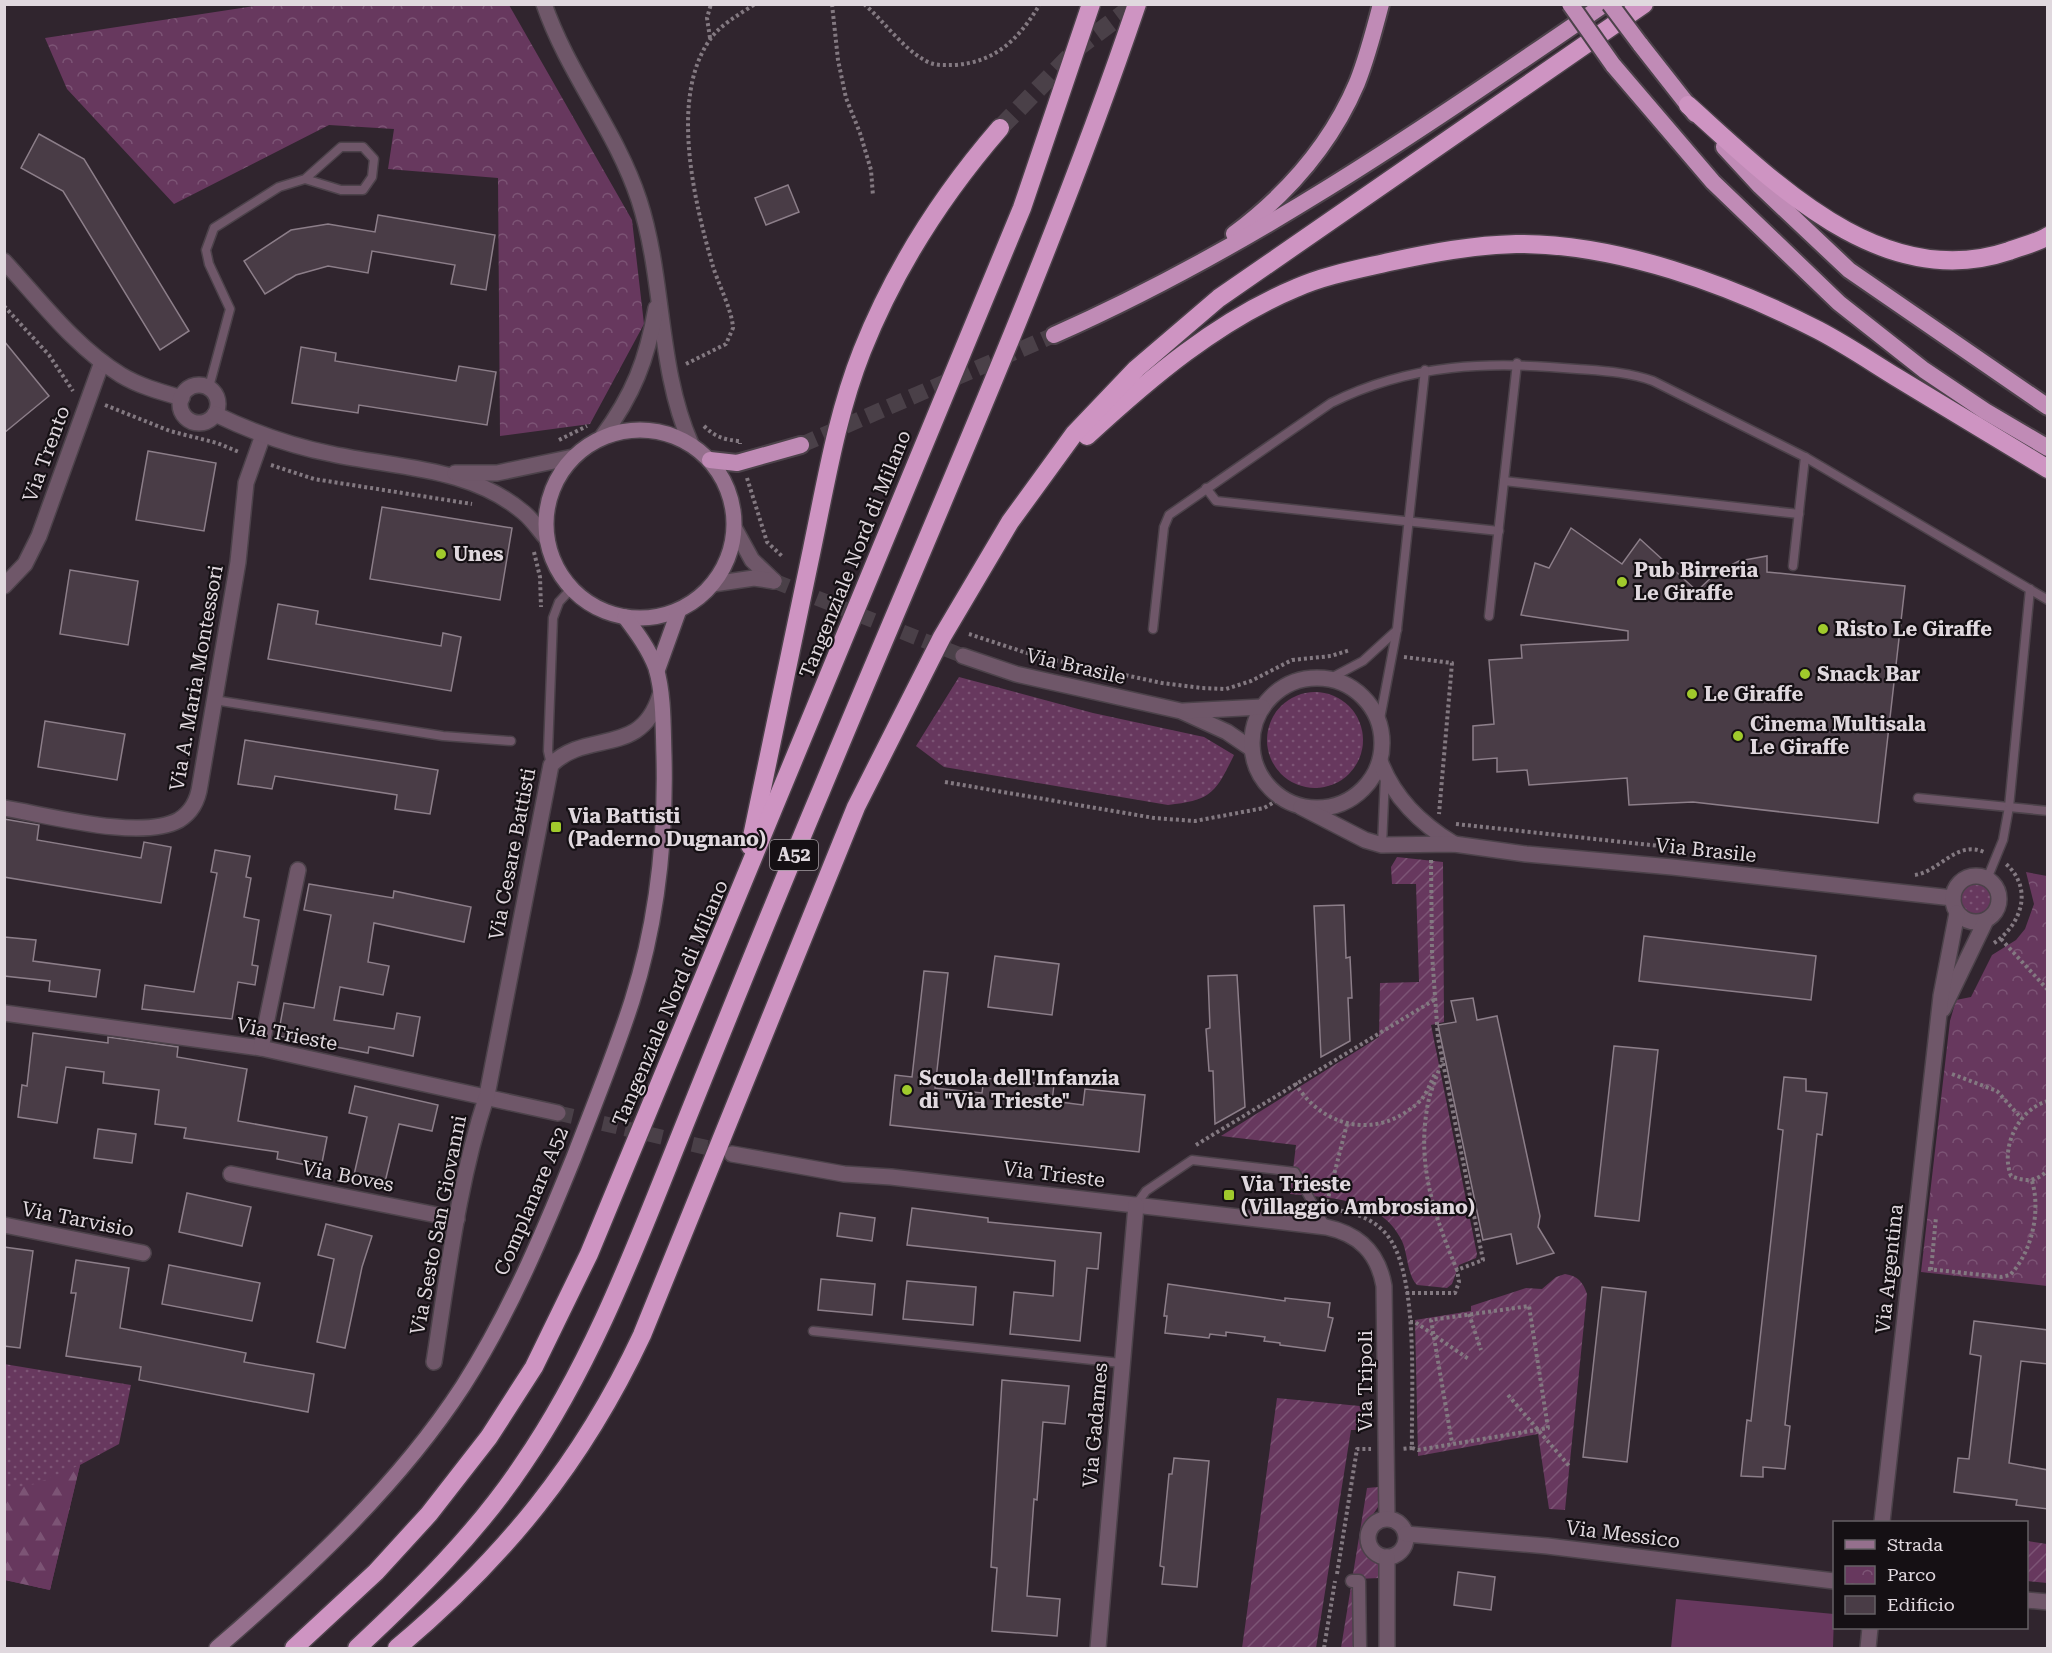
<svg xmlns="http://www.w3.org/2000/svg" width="2052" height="1653" font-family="'Roboto Serif',serif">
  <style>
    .grass { fill: url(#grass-dots) }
    .forest { fill: url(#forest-firs) }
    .park { fill: url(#park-crowns) }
    .garden { fill: url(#garden-furrows) }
    .pitch { fill: #67385e }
    .building { fill: #493c46; stroke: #8c7e89; stroke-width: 1.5 }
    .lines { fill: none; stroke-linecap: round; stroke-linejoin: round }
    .minor-tunnel { stroke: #4a4048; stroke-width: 15; stroke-dasharray: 15 8; stroke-linecap: butt }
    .tertiary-tunnel { stroke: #4a4048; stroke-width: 15; stroke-dasharray: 15 8; stroke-linecap: butt }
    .trunk-tunnel { stroke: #4a4048; stroke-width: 16; stroke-dasharray: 16 8; stroke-linecap: butt }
    .motorway-tunnel { stroke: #4a4048; stroke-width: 18; stroke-dasharray: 18 9; stroke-linecap: butt }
    .service-casing { stroke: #4c424a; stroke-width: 11 }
    .pedestrian-casing { stroke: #4c424a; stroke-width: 15 }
    .minor-casing { stroke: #4c424a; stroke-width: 18 }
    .tertiary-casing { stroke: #4c424a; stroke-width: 18 }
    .secondary-casing { stroke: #4c424a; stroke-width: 18 }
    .trunk-casing { stroke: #4c424a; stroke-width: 20 }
    .motorway-casing { stroke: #4c424a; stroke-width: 21 }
    .path { stroke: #837981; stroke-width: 4; stroke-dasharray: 3 3; stroke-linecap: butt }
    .service { stroke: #6f5769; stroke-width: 8 }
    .pedestrian { stroke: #6f5769; stroke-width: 12 }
    .minor { stroke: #6f5769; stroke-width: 15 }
    .tertiary { stroke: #6f5769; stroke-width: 15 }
    .secondary { stroke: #95708d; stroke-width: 15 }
    .trunk { stroke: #c08bb6; stroke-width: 16 }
    .motorway { stroke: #ce94c2; stroke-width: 18 }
    .trunk-bridge-casing { stroke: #4c424a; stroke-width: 20; stroke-linecap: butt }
    .trunk-bridge { stroke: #c08bb6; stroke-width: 16 }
    .poi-dot { fill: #a0ca2c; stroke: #151014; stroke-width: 2 }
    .labels { text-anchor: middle; stroke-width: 4.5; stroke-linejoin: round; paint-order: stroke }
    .shield { fill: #151014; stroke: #a39ca1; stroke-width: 1.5 }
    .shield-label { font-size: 18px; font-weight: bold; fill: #e0d8de }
    .street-label { font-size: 20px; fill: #e0d8de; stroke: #151014 }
    .poi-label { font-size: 20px; font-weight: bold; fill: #e0d8de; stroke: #151014; text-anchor: start }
  </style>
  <defs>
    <pattern id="grass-dots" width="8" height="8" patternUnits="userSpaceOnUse" patternTransform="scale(1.5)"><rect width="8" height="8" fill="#67385e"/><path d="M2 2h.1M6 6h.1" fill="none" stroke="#7c5475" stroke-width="1.8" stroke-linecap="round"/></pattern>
    <pattern id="forest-firs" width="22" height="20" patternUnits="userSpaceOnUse" patternTransform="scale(1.5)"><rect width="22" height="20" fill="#67385e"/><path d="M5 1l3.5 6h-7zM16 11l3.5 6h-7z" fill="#7c5475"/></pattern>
    <pattern id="park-crowns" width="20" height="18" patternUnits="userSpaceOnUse" patternTransform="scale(1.5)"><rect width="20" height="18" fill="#67385e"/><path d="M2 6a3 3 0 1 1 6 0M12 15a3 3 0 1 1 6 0" fill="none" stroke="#7c5475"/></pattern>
    <pattern id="garden-furrows" width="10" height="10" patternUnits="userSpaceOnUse" patternTransform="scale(1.5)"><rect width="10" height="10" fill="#67385e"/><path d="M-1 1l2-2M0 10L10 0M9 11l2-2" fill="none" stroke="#7c5475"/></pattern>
  </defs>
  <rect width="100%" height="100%" fill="#30252e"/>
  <g class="grass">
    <path d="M959,677L1093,713L1204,737L1234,755C1215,794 1211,800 1168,805L944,767L916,746Z"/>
    <circle cx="1315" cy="740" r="48"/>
    <circle cx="1974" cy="899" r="18"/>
    <polygon points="4,1364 131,1385 119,1444 80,1465 50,1590 5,1580"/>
  </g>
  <polygon class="forest" points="80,1465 50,1590 5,1580 5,1490 35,1484"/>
  <g class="park">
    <polygon points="261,5 509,5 632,220 644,324 590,424 500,436 498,178 388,169 394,129 329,125 174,204 67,89 45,38"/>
    <polygon points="2026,872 2047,876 2047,1286 1921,1272 1950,1021 1956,1000 1971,997 1992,955 2016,940 2025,929 2034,904"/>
  </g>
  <g class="garden">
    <path d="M1397,857L1443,862L1444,1022L1431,1025L1477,1254L1476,1258L1459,1265L1452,1284L1447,1288L1417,1285C1407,1275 1408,1254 1402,1241C1382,1198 1330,1198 1290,1194L1296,1145L1221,1136L1379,1037L1380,983L1419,982L1416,884H1392L1391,867Z"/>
    <path d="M1565,1274C1578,1276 1583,1282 1587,1294L1565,1510L1549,1509L1538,1434L1418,1456L1415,1320L1471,1311V1306L1526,1288L1542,1289L1556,1277Z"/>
    <polygon points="1277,1398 1370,1407 1370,1415 1363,1415 1361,1430 1351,1430 1316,1648 1242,1648"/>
    <polygon points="1378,1487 1378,1507 1368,1522 1365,1541 1381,1565 1380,1578 1356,1579 1357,1648 1341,1648 1367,1488"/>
    <polygon points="2027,1541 2047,1544 2047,1583 2027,1581"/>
  </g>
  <polygon class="pitch" points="1676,1599 1834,1614 1833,1648 1671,1648"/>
  <g class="building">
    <polygon points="39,134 84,159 189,331 160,350 63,191 21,168"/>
    <polygon points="788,185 799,212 766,225 755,198"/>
    <polygon points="378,215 495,235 486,290 451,284 455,265 372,251 368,273 328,266 296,275 265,294 244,261 291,230 328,224 375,232"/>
    <polygon points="4,341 49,396 4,433"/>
    <polygon points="301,347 336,353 335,361 456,381 459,366 496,372 487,425 359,405 358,413 292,403"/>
    <polygon points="148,451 216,463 204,531 136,520"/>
    <polygon points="382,507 512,528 500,600 370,579"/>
    <polygon points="1571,528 1622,564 1640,539 1697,591 1717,572 1739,561 1767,556 1767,572 1905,586 1878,823 1693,802 1629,805 1627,778 1529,785 1527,770 1497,772 1497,758 1473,760 1473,726 1494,724 1489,660 1522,658 1521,645 1628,640 1628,631 1521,615 1535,563 1549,568"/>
    <polygon points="70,570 138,581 128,645 60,634"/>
    <polygon points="278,604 318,611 316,624 441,646 443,633 461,637 451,691 268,659"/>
    <polygon points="45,721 125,734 117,780 38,767"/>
    <polygon points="245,740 438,770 430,814 395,809 397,795 275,776 272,789 238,784"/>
    <polygon points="4,819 39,825 37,840 141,858 144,842 171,847 161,903 4,877"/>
    <polygon points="215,850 250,856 246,877 251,878 244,917 259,920 252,965 258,966 255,985 238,982 232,1019 142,1009 145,985 194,992 217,873 211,872"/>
    <polygon points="309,884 393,898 394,891 471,907 464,942 374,923 368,962 389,966 383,995 340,987 334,1020 394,1029 397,1013 420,1017 413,1056 369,1047 368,1053 278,1036 284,1003 314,1008 331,915 304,910"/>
    <polygon points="1344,905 1346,958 1350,957 1352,998 1348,998 1350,1041 1321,1057 1314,906"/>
    <polygon points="1644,936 1816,956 1811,1000 1639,981"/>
    <polygon points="4,937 36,940 33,961 100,970 96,997 49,991 50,981 4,976"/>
    <polygon points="995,956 1059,964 1052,1015 988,1007"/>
    <polygon points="924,971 948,973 935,1088 982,1093 984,1078 1054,1085 1052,1101 1083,1105 1085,1089 1145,1095 1139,1152 890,1125 895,1075 912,1077"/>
    <polygon points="1237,975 1245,1107 1215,1124 1213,1071 1209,1071 1206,1029 1210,1028 1208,976"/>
    <polygon points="1473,998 1477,1020 1497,1016 1540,1216 1538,1227 1554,1253 1517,1264 1511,1234 1483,1240 1438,1025 1456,1022 1451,1001"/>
    <polygon points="33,1033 108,1043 108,1037 178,1047 177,1057 247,1069 238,1121 327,1137 321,1168 277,1159 278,1152 184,1138 186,1128 155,1124 159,1090 103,1083 104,1072 66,1067 57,1123 18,1117 22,1085 27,1086"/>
    <polygon points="1614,1046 1658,1050 1639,1221 1595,1216"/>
    <polygon points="1784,1077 1806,1079 1806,1091 1827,1093 1822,1135 1817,1134 1785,1425 1790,1426 1785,1469 1763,1467 1763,1477 1741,1476 1747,1420 1751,1421 1776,1194 1783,1130 1778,1129"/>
    <polygon points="355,1086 438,1105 432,1131 399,1124 385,1182 354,1175 367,1117 349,1113"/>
    <polygon points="98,1129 136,1134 132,1163 94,1158"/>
    <polygon points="187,1193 251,1207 242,1246 179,1232"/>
    <polygon points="912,1208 988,1218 988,1222 1101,1233 1098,1269 1087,1268 1080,1341 1010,1334 1014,1292 1053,1296 1055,1261 907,1245"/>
    <polygon points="840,1213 875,1218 872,1241 837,1236"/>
    <polygon points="326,1224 372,1236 362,1267 345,1348 317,1342 334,1259 318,1255"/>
    <polygon points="4,1247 33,1251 20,1348 4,1346"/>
    <polygon points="76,1260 129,1268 120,1328 246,1353 244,1362 314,1374 308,1412 139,1380 141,1367 66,1356 76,1293 71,1293"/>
    <polygon points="169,1265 260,1283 252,1321 162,1304"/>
    <polygon points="821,1279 875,1284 872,1315 818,1310"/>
    <polygon points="907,1281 976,1287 973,1325 903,1319"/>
    <polygon points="1168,1284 1285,1301 1285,1298 1330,1303 1328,1317 1333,1318 1325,1351 1280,1345 1280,1343 1264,1341 1265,1337 1226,1332 1226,1336 1210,1334 1209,1338 1165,1333 1167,1316 1164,1316"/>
    <polygon points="1602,1287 1646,1292 1627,1462 1583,1457"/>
    <polygon points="1974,1321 2048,1330 2048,1364 2021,1361 2009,1463 2048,1470 2048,1509 2016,1505 2017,1500 1954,1492 1958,1458 1969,1459 1981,1356 1970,1354"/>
    <polygon points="1002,1380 1069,1386 1065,1424 1043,1422 1037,1500 1034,1499 1027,1596 1060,1599 1057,1636 992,1631 997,1568 991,1567"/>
    <polygon points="1174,1458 1209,1461 1197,1587 1162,1584 1164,1567 1160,1566 1169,1474 1172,1474"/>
    <polygon points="1458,1572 1495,1577 1491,1610 1454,1605"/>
  </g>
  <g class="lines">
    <polyline class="minor-tunnel" points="558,1113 726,1152"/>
    <polyline class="tertiary-tunnel" points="774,581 963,656"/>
    <polyline class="trunk-tunnel" points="801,445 1054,335"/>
    <polyline class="motorway-tunnel" points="1000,128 1080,46 1136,4"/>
    <g class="service-casing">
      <g id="service">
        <polyline points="209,387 230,309 209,264 206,250 214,228 279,187 305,179 341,147 363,147 374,159 372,177 363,190 341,190 305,179"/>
        <polyline points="1504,481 1799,514"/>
        <polyline points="1206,488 1216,501 1499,531"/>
        <polyline points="1793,566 1805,457"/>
        <polyline points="1489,616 1517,363"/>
        <path d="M1153,629L1164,527L1169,515L1331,403C1411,363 1490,361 1577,369C1603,371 1628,372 1653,381L1805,457L2048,600"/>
        <polyline points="1329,679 1363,661 1397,630"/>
        <polyline points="214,700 443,736 511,741"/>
        <polyline points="1379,724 1397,629 1425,370"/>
        <polyline points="551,765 548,751 553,618 559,602 571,589"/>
        <polyline points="1918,798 2048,811"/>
        <polyline points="1382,845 1385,777"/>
        <polyline points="1987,879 2003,840 2009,807 2030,589"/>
        <polyline points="1136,1205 1146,1191 1192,1160 1295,1172 1326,1227"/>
        <polyline points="813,1331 1121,1363"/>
      </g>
    </g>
    <g class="pedestrian-casing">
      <polyline id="pedestrian" points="1352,1581 1359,1581 1360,1648"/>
    </g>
    <g class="minor-casing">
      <g id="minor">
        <polyline points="4,586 25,564 39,536 102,362"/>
        <path d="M4,808C47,815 141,841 179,820C192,812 198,800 200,785L238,562L246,483L263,435"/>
        <polyline points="4,1013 261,1048 558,1113"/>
        <polyline points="261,1048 298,870"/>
        <path d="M732,1154L844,1174L891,1177L1326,1227C1359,1234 1378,1252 1384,1286L1387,1518"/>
        <polyline points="231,1174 457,1219"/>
        <polyline points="4,1225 143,1253"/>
        <path d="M434,1362C448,1273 458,1182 487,1095L551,765C587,729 641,758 660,695"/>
        <circle cx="1387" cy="1538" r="19"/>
        <polyline points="1406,1534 1547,1546 1834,1581"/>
        <polyline points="1387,1557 1387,1648"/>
        <polyline points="2026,1600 2048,1602"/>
        <polyline points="1098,1648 1136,1205"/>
      </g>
    </g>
    <g class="tertiary-casing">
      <g id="tertiary">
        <path d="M544,4C568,74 616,130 639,200C665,280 657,367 691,444"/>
        <path d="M4,261C40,300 75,347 121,375C139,386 161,392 182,398"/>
        <circle cx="199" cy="404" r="19"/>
        <path d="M215,414C252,432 291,446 332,454C396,468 470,467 523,512C532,519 539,530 547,539"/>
        <path d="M602,437C633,395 647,360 656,308"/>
        <polyline points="455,473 497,473 573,457"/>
        <polyline points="735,529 752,560 774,581"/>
        <polyline points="713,584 754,578 774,581"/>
        <polyline points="963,656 1016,674 1181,711 1227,732 1252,749"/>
        <circle cx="1317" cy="743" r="65"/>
        <polyline points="1184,711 1262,707"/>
        <path d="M1380,761C1394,798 1420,823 1454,844"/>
        <polyline points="1301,807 1365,840 1382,845 1454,844 1526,854 1672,867 1953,898"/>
        <circle cx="1976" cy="899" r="23"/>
        <polyline points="1943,1009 1986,920"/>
        <polyline points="1882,1522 1941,996 1957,913"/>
        <polyline points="1868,1648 1870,1628"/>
      </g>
    </g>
    <g class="secondary-casing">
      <g id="secondary">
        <circle cx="640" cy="524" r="94"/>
        <polyline points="657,671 679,610"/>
        <path d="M217,1648C307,1570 398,1486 463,1386C509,1314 542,1236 574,1157C594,1105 615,1054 632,1001C657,923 666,838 664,756C663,728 664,695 656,668C649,649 637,633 625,617"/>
      </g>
    </g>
    <g class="trunk-casing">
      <g id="trunk">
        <polyline points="1640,44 1695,114"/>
        <polyline points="1613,65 1713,182 1839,303 1924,370 1985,411 2048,448"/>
        <polyline points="1724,147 1760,186 1849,270 2048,407"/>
        <path d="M1234,234C1286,195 1331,144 1357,83C1367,58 1374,31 1381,4"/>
        <path d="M1054,335C1251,248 1428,125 1605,4"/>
        <polyline points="710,460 737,463 801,445"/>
      </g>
    </g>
    <g class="motorway-casing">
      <g id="motorway">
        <path d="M1688,105C1774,182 1882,294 2009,251C2022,246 2037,243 2048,236"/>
        <path d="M1087,436C1150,378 1217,321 1296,288C1325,275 1359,269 1389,262C1431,253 1473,245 1516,244C1617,243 1730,285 1818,330C1845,344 1870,361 1896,377C1947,408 1997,438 2048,469"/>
        <path d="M750,846C771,747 792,648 812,549C826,482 837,414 862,351C895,268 942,195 1000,128"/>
        <polyline points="294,1648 376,1572 429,1514 489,1437 534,1367 589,1254 1022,208 1091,4"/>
        <path d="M357,1648C417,1592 477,1533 523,1464C591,1365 634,1251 678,1141C725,1024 772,907 821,791C929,530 1046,272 1137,4"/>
        <path d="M397,1648C504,1558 582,1463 642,1335L856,807L942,637L1010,522L1074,434L1136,369L1219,298L1644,4"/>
      </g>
    </g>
    <g class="path">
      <polyline points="832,4 838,60 846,98 860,133 871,170 873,196"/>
      <path d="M864,4C885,22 902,48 926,61C935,66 944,65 953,65C995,63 1019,39 1040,4"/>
      <polyline points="710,38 707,18 711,4"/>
      <polyline points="4,306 49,355 73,391"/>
      <path d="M686,364L726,344L733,328C732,309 717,282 712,263C694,201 670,98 709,41C718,26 740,14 755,4"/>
      <polyline points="105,405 170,431 217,443 239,452"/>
      <path d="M704,426C715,437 725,440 740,441V444"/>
      <polyline points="559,440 587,426"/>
      <polyline points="271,465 314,479 472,504"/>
      <polyline points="747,478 767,542 783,557"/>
      <polyline points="534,552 540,577 541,607"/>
      <polyline points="969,634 1036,656 1162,683 1202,688 1226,689 1251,681 1292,660 1331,656 1350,650"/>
      <polyline points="1404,657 1452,663 1439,814"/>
      <polyline points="945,782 1154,818 1195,821 1264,808 1281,798"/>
      <polyline points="1456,824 1669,847"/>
      <path d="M1431,860L1432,954L1438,1038L1483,1260L1457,1270C1435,1217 1417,1167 1427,1109C1429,1093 1437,1077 1442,1061"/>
      <path d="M1915,875C1940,871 1957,840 1984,852"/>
      <polyline points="2001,939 2048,990"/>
      <path d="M1994,943C2021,925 2034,889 2006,864"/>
      <polyline points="1952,1074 1997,1091 2022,1119"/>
      <path d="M1295,1083C1324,1130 1379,1140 1420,1101C1427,1094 1431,1081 1436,1072"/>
      <path d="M2048,1101C2018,1109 2000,1148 2011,1176C2025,1182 2037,1182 2048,1170"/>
      <polyline points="1196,1145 1434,1000"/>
      <polyline points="1327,1202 1347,1124"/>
      <path d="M1335,1210C1356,1212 1378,1221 1390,1239C1419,1282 1411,1395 1412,1448L1402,1449"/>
      <path d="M1928,1269L2001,1277L2010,1275C2032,1252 2041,1211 2032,1181"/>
      <polyline points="1931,1270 1936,1217"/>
      <polyline points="1406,1293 1455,1293 1459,1282 1457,1270"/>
      <polyline points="1469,1314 1481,1350"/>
      <polyline points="1410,1322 1415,1322 1470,1360"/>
      <polyline points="1508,1395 1570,1467"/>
      <polyline points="1412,1448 1418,1450 1548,1428 1529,1306 1431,1320 1452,1443"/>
      <polyline points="1337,1574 1357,1449 1371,1449"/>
      <polyline points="1324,1648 1335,1581"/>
    </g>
    <use href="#service" class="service"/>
    <use href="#pedestrian" class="pedestrian"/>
    <use href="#minor" class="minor"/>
    <use href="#tertiary" class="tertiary"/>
    <use href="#secondary" class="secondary"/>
    <use href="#trunk" class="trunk"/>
    <use href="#motorway" class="motorway"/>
    <g class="trunk-bridge-casing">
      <g id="trunk-bridge">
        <polyline points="1570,4 1613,65"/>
        <polyline points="1610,4 1640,44"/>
      </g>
    </g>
    <use href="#trunk-bridge" class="trunk-bridge"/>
  </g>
  <g class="poi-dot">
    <circle cx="441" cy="554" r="6"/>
    <circle cx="1622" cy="582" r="6"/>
    <circle cx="1823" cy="629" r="6"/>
    <circle cx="1805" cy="674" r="6"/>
    <circle cx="1692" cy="694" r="6"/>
    <circle cx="1738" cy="736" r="6"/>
    <rect x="550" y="821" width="12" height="12" rx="3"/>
    <circle cx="907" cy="1090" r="6"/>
    <rect x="1223" y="1189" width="12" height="12" rx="3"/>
  </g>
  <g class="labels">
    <rect class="shield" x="770" y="840" width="48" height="30" rx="4.5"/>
    <g class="shield-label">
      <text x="794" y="861">A52</text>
    </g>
    <g class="street-label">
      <text transform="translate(46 454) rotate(-70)" y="7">Via Trento</text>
      <text transform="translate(855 554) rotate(-68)" y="7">Tangenziale Nord di Milano</text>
      <text transform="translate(1076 666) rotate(13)" y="7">Via Brasile</text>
      <text transform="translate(196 678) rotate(-80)" y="7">Via A. Maria Montessori</text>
      <text transform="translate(1706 850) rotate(6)" y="7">Via Brasile</text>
      <text transform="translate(512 854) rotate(-79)" y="7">Via Cesare Battisti</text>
      <text transform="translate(670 1003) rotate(-67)" y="7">Tangenziale Nord di Milano</text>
      <text transform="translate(287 1034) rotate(11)" y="7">Via Trieste</text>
      <text transform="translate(1054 1174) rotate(7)" y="7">Via Trieste</text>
      <text transform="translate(348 1176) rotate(11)" y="7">Via Boves</text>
      <text transform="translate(531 1201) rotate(-67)" y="7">Complanare A52</text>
      <text transform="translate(78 1219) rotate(11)" y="7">Via Tarvisio</text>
      <text transform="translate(438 1225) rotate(-79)" y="7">Via Sesto San Giovanni</text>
      <text transform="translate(1889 1269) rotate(-84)" y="7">Via Argentina</text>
      <text transform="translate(1365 1381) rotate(-90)" y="7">Via Tripoli</text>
      <text transform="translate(1095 1425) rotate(-85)" y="7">Via Gadames</text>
      <text transform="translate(1623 1534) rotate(7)" y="7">Via Messico</text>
    </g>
    <g class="poi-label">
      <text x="453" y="561">Unes</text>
      <text x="1634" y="577">Pub Birreria<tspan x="1634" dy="23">Le Giraffe</tspan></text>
      <text x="1835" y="636">Risto Le Giraffe</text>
      <text x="1817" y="681">Snack Bar</text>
      <text x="1704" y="701">Le Giraffe</text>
      <text x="1750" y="731">Cinema Multisala<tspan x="1750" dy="23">Le Giraffe</tspan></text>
      <text x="568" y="823">Via Battisti<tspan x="568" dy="23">(Paderno Dugnano)</tspan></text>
      <text x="919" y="1085">Scuola dell'Infanzia<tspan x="919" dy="23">di "Via Trieste"</tspan></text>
      <text x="1241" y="1191">Via Trieste<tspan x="1241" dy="23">(Villaggio Ambrosiano)</tspan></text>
    </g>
  </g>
  <rect width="2052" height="1653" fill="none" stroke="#e0d8de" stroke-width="12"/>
  <rect x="1833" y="1521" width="195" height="108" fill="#151014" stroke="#666065" stroke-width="1.5"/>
  <rect x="1845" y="1540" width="30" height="9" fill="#95708d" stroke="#666065" stroke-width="1.5"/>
  <text x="1887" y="1551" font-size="18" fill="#e0d8de">Strada</text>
  <rect x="1845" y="1566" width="30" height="18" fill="url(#park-crowns)" stroke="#666065" stroke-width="1.5"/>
  <text x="1887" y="1581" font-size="18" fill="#e0d8de">Parco</text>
  <rect x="1845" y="1596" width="30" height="18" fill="#493c46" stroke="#666065" stroke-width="1.5"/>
  <text x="1887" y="1611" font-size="18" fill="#e0d8de">Edificio</text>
</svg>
